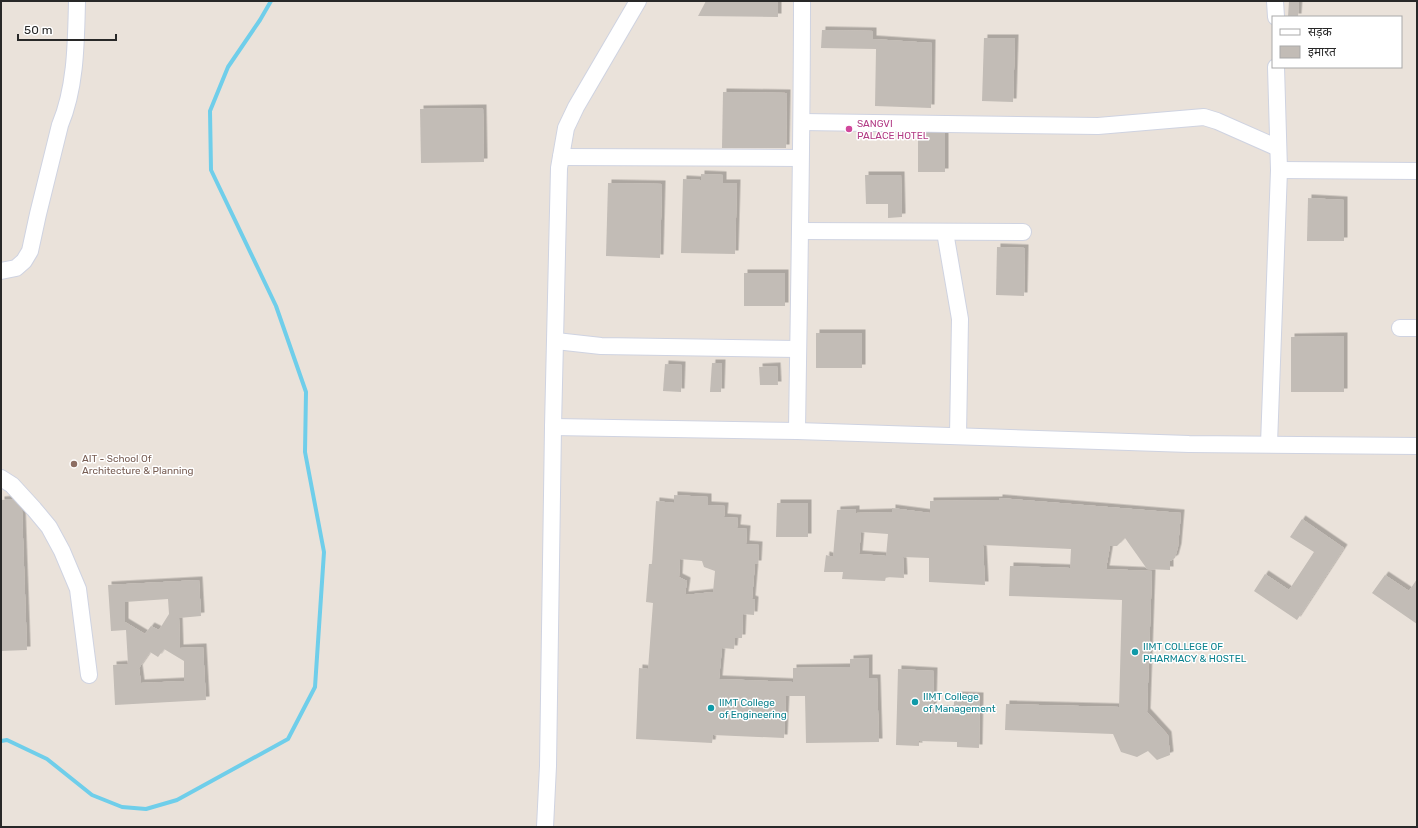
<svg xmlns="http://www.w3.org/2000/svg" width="1418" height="828" font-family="Rubik,'Noto Sans Devanagari',sans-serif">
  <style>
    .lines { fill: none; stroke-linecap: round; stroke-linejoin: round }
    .stream { stroke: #6fceea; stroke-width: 4 }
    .building { fill: #c2bcb6; fill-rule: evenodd; filter: url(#shadow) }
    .minor-casing { stroke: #cfd3e1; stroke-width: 18 }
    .minor { stroke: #fff; stroke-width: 16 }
    .hotel-dot { fill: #d1479c; stroke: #fff; stroke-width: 1.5 }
    .education-dot { fill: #8d6e63; stroke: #fff; stroke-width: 1.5 }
    .culture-dot { fill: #0f9aa8; stroke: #fff; stroke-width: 1.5 }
    .labels { text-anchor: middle; stroke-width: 3; stroke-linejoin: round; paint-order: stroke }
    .hotel-label { font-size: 10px; fill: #b23c85; stroke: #fff; text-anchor: start }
    .education-label { font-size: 10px; fill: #785e54; stroke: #fff; text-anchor: start }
    .culture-label { font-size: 10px; fill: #0d838f; stroke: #fff; text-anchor: start }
  </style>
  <defs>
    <filter id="shadow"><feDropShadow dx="3.5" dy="-3.5" stdDeviation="0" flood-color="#0004"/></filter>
  </defs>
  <rect width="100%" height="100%" fill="#eae2da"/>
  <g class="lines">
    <polyline class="stream" points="1,741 7,740 47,759 92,795 122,807 146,809 177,800 288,739 315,687 324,552 305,452 306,392 276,306 211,170 210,111 228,67 260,20 271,1"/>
  </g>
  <g class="building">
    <polygon points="706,1 778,1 778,17 698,16"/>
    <polygon points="1289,1 1299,1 1298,17 1288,17"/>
    <polygon points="822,30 873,31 873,39 932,43 931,108 875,106 876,49 821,48"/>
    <polygon points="984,38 1015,38 1013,102 982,101"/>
    <polygon points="723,92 787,93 786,148 722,148"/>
    <polygon points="483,108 484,162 421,163 420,109"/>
    <rect x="918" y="133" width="27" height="39"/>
    <polygon points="701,174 723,175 723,183 737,183 735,254 681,253 683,179 701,180"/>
    <polygon points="865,175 901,175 902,217 888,218 888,204 866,204"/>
    <polygon points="608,183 662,184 660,258 606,256"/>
    <polygon points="1308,198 1344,200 1344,241 1307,241"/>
    <polygon points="997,247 1025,248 1024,296 996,295"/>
    <rect x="744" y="273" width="41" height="33"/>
    <rect x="816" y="333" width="46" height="35"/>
    <polygon points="1344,336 1344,392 1291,392 1291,337"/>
    <polygon points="712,363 722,363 721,392 710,392"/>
    <polygon points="665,364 682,365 681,392 663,391"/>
    <polygon points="777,366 778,385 760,385 759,367"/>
    <path d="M674,495L708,497V505L725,506L724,517L738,518L737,528L747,529L746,544L759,545L758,564H755L752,599L755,600L754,615L743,614L742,638H735L734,649L722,648L719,679L793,682V668L850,667V659L869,658V678H877L879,742L806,743L805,696H786L784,738L713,735L712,743L636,739L639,668L648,669L653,603L646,602L649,564H652L656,501L674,503ZM680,559L702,561L704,567L715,571L713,592L685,595L687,581L679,577Z"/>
    <path d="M999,498L1181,513L1178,547L1175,558L1170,561V570L1147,569L1125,538L1117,546H1110L1106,569L1152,571L1147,712L1168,735L1170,755L1157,760L1148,751L1137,757L1121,752L1113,734L1005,730L1006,704L1119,707L1122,600L1009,596L1010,566L1070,568L1071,549L983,545L985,585L929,582V558L903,557L904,578L886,577L885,581L842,579L843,572H824L826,555L833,557L837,510L856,509V513L892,512V508L930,513V501L999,500ZM861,532L888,534L886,556L859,554Z"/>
    <polygon points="12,499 22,510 27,650 1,651 1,500"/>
    <polygon points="777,503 808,503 808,537 776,537"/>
    <polygon points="1302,519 1344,548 1297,620 1254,591 1265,574 1289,590 1314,552 1290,537"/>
    <polygon points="1385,575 1409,591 1417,579 1417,624 1372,593"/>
    <path d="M199,580L201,616L179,618L180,648L203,647L206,700L115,705L113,665L128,664L126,630L111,631L108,585ZM168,599L169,614L159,630L151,626L145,634L125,622V602ZM164,649L184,661V681L141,683L139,668L150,652L158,657Z"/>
    <polygon points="898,669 934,671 933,709 954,709 954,695 980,696 979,748 957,747 957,742 919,741 919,746 896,745"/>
  </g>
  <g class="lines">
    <g class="minor-casing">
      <g id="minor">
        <polyline points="1275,1 1276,17"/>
        <polyline points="802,122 1098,126 1204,117 1217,121 1278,148"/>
        <polyline points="561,157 800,158"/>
        <polyline points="1279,170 1417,171"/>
        <polyline points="800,231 1023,232"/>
        <polyline points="945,232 960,319 958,435"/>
        <path d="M1,271L16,268L24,261L30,251L38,214L60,125C76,87 76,42 77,1"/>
        <polyline points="1400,328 1417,328"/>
        <polyline points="556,341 601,346 798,349"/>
        <polyline points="553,427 797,431 1189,444 1417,446"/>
        <path d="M797,431C799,287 802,144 802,1"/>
        <polyline points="1269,444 1279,170 1276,67"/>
        <polyline points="1,478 12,485 34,509 49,527 62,551 78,589 89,675"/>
        <polyline points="545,827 548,766 553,427 559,168 566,128 576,107 638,1"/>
      </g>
    </g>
    <use href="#minor" class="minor"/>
  </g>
  <circle class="hotel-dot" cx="849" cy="129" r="4"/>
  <circle class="education-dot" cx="74" cy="464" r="4"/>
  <g class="culture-dot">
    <circle cx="1135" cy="652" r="4"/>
    <circle cx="915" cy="702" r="4"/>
    <circle cx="711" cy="708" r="4"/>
  </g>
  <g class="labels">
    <g class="hotel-label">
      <text x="857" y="127">SANGVI<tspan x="857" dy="12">PALACE HOTEL</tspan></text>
    </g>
    <g class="education-label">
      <text x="82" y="462">AIT - School Of<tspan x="82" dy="12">Architecture &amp; Planning</tspan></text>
    </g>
    <g class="culture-label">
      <text x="1143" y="650">IIMT COLLEGE OF<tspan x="1143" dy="12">PHARMACY &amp; HOSTEL</tspan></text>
      <text x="923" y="700">IIMT College<tspan x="923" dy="12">of Management</tspan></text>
      <text x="719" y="706">IIMT College<tspan x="719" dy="12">of Engineering</tspan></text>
    </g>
  </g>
  <rect width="1418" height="828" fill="none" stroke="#282828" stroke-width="4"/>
  <rect x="1272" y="16" width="130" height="52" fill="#ffffff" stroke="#a9a9a9"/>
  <rect x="1280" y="29" width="20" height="6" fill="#ffffff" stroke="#a9a9a9"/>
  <text x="1308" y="36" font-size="12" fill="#282828">सड़क</text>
  <rect x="1280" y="46" width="20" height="12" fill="#c2bcb6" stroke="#a9a9a9"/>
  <text x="1308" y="56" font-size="12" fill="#282828">इमारत</text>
  <path d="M18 34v6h98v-6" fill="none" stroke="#282828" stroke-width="2"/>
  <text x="24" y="34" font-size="12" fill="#282828" stroke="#ffffff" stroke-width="3" paint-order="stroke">50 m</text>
</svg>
